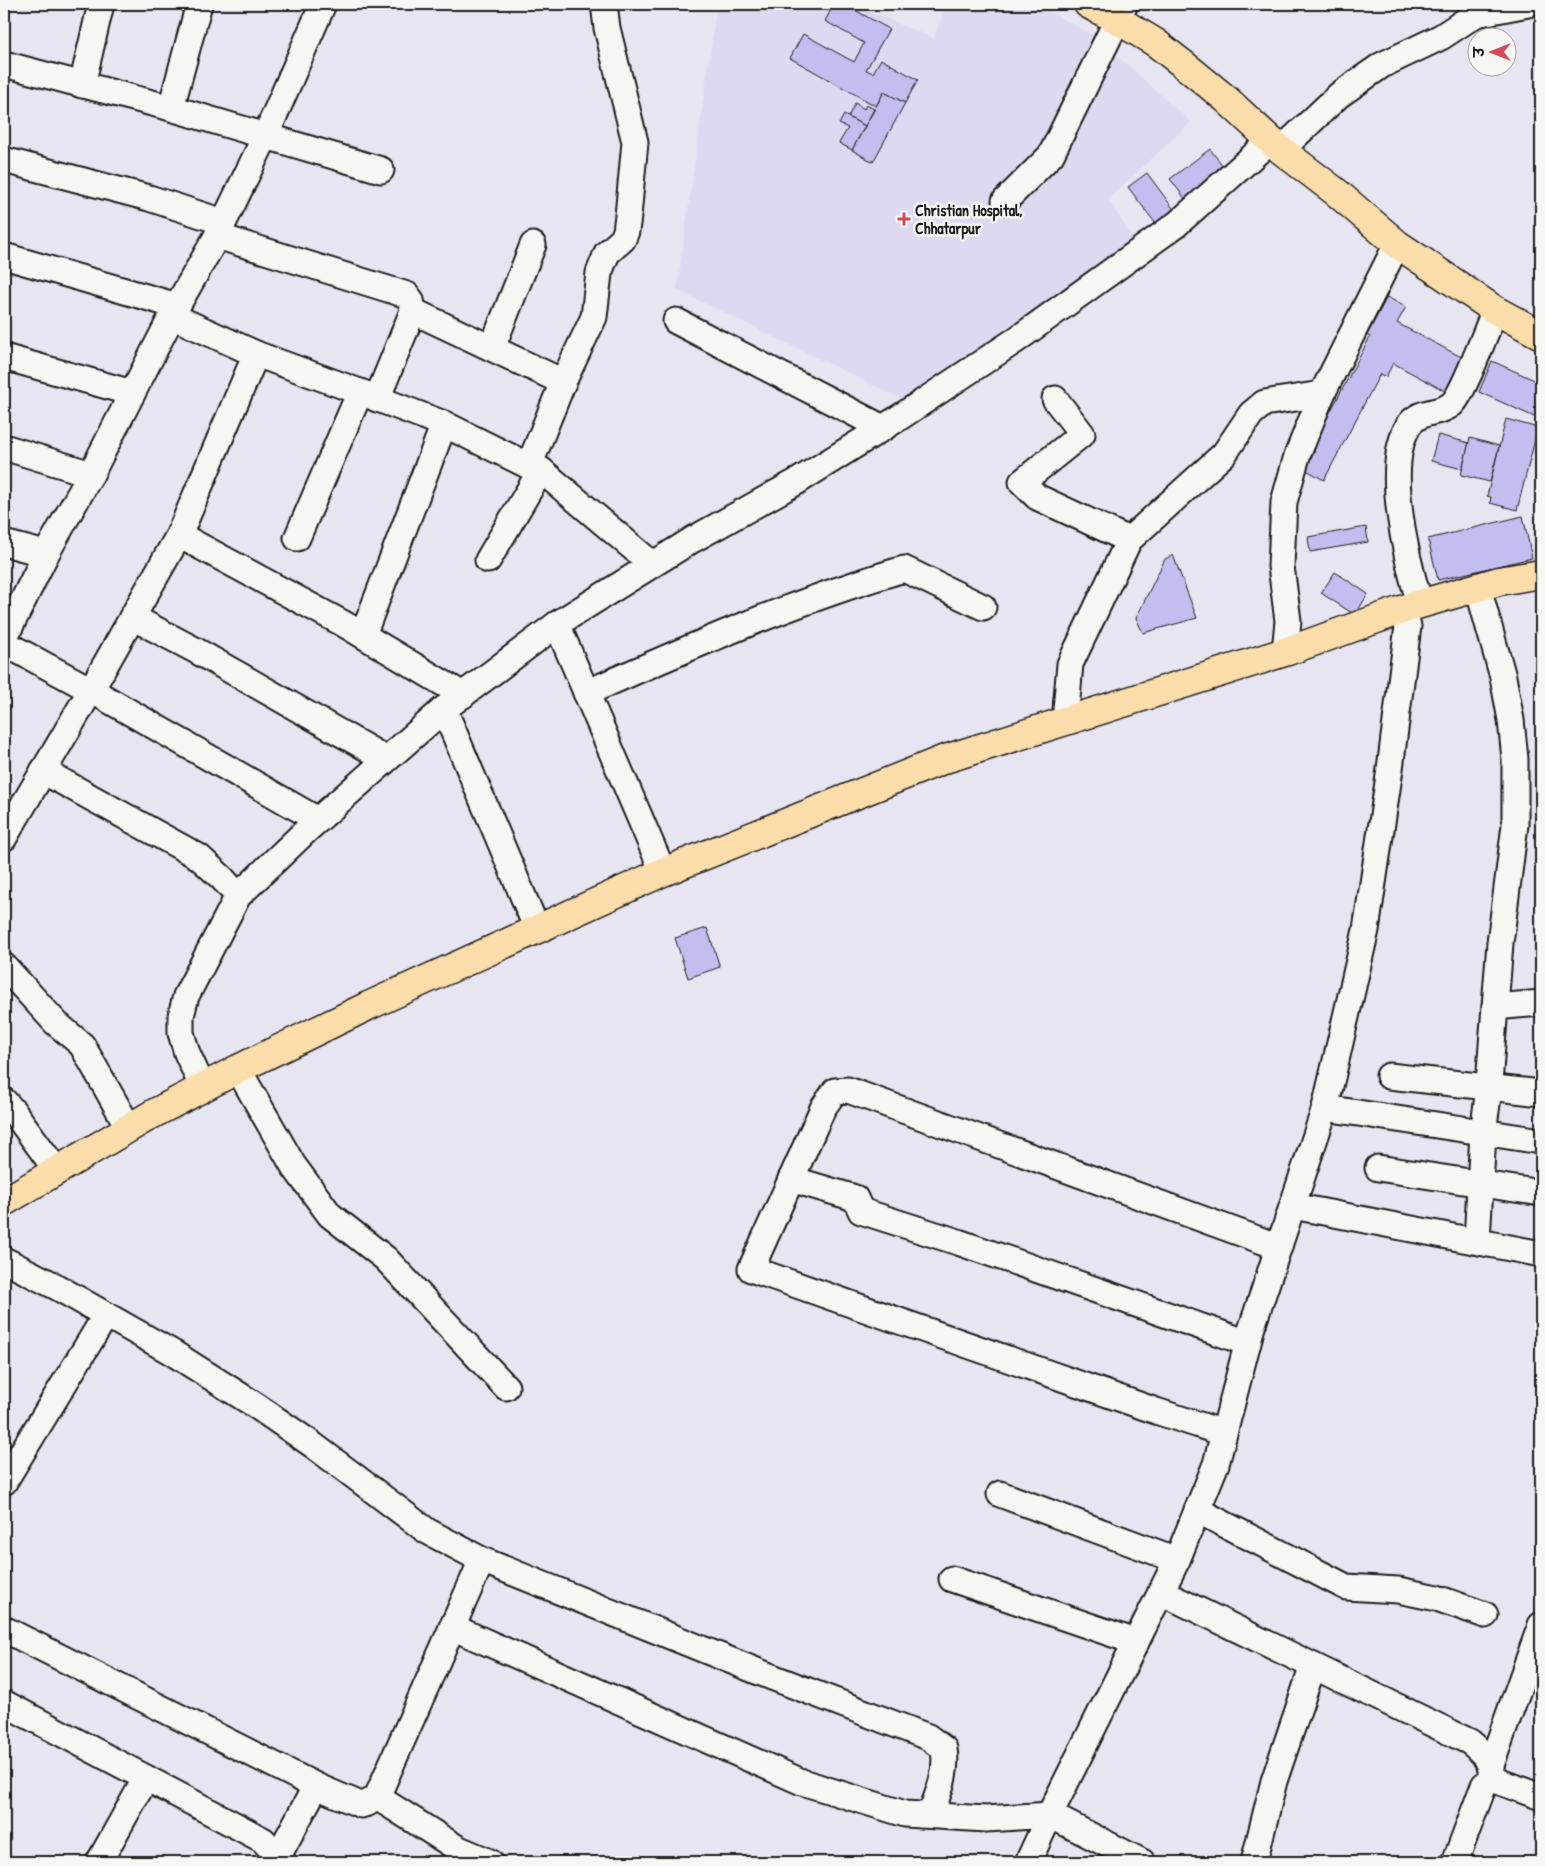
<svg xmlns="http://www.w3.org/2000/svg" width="1545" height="1866" font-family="'Patrick Hand','Playpen Sans Deva',sans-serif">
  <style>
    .built { fill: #dcd9f1 }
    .building { fill: #c3bef0; stroke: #1c1c1c }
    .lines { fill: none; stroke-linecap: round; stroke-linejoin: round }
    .minor-casing { stroke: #1c1c1c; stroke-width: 29 }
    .major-casing { stroke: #1c1c1c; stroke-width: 31 }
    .highway-casing { stroke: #1c1c1c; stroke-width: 31 }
    .minor { stroke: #f6f6f2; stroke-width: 25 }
    .major { stroke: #fbddab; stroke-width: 28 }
    .highway { stroke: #fbddab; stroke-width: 28 }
    .poi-dot { fill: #d1495b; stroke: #f6f6f2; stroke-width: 2 }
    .labels { text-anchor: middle; stroke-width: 5; stroke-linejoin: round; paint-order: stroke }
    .poi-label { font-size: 16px; font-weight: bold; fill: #1c1c1c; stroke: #f6f6f2; text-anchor: start }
  </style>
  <rect width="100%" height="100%" fill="#e7e5f1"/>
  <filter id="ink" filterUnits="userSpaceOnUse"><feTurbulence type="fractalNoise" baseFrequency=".02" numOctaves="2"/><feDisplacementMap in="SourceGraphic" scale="10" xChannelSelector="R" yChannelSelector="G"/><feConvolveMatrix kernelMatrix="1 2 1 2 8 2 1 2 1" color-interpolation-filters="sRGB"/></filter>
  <g filter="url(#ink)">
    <polygon class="built" points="717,4 853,4 934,39 946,4 1035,4 1096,37 1191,122 1108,199 1133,239 904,400 677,290"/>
    <g class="building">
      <polygon points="834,4 844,4 889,29 866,70 873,73 881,59 918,80 905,103 884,92 876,106 790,58 803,34 854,62 864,43 825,21"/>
      <polygon points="884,92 905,103 873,162 852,150"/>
      <polygon points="855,103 864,109 866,105 874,109 865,126 848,117"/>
      <polygon points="844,115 865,126 852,150 839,143 848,128 839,124"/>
      <polygon points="1210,149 1230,175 1190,205 1170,179"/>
      <polygon points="1147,173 1178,215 1159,228 1128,187"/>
      <polygon points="1387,297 1406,307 1397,323 1463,358 1445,391 1393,363 1386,377 1380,374 1324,480 1301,467 1370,337 1367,335"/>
      <polygon points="1492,361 1541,383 1541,420 1479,392"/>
      <polygon points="1506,419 1538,428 1517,510 1490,503 1491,497 1487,496"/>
      <polygon points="1438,435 1469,443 1462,469 1431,461"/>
      <polygon points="1470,438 1499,446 1490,482 1461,475"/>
      <polygon points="1523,516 1532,558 1438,580 1428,539"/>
      <polygon points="1366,527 1368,542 1310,552 1308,537"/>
      <polygon points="1173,555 1197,618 1143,633 1136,618 1165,559"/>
      <polygon points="1335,572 1368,594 1355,615 1321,593"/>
      <polygon points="707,928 720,967 688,978 675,938"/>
    </g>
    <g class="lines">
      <g class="minor-casing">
        <g id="minor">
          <polyline points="4,64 171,108 381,170"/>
          <polyline points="82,85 101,4"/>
          <polyline points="171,108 199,4"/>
          <polyline points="1281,150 1339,95 1382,65 1441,37 1476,14 1528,4"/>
          <polyline points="4,160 149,198 223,222"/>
          <polyline points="1005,201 1051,155 1125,4"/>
          <polyline points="217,236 265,137 323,4"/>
          <polyline points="4,256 177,306 91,474 46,554 4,639"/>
          <polyline points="177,306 217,236 407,295 411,300 413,311 377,399"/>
          <polyline points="413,311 563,382 529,466"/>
          <polyline points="172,316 256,354 179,535 91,690 318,820"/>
          <polyline points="676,321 883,428"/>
          <polyline points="492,348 533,245"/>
          <polyline points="256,354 360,392 297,538"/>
          <polyline points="4,357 132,393"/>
          <polyline points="563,382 594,317 599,273 607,253 623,239 626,231 628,216 635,142 607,28 604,4"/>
          <polyline points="360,392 444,424 363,635"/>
          <polyline points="1055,399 1082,434 1022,482 1037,497 1129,540"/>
          <polyline points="444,424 529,466 541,470 488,560"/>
          <polyline points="4,447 91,474"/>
          <polyline points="541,470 652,564"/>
          <polyline points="179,535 344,624 463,695"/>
          <polyline points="4,543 46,554"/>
          <path d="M1420,604C1407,561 1383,465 1409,425C1420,409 1439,415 1452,404C1464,393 1487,328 1495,310"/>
          <polyline points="132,617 195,650 386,759"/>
          <polyline points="557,624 663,872"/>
          <polyline points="4,643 91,690 4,838"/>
          <polyline points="1285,652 1288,621 1281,566 1284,502 1297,456 1322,394"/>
          <path d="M586,693C690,647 795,601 904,569L983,607"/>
          <polyline points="444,709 537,929"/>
          <polyline points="1065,721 1070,664 1129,540 1224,454 1251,414 1264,403 1322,394 1397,244"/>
          <polyline points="43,771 199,857 222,878 238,896"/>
          <polyline points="4,966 56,1023 82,1045 129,1128"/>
          <polyline points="1495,1007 1541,1003"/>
          <polyline points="238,1069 293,1165 330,1215 386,1259 506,1387"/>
          <polyline points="1389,1076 1541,1093"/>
          <polyline points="202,1086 187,1053 181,1033 181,1016 186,996 238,896 310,827 444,709 557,624 692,540 798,481 897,419 1016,340 1177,224 1270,141"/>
          <polyline points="4,1101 14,1112 57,1171"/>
          <polyline points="1325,1108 1541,1141"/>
          <polyline points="1378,1168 1541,1193"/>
          <polyline points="791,1179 855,1198 861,1211 958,1242 1248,1343"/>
          <polyline points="1293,1206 1541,1254"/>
          <polyline points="1477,1241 1483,1133 1488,1096 1500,943 1515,825 1515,759 1511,720 1503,677 1478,588"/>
          <polyline points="4,1260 55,1286 173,1353 255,1405 313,1445 427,1531 482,1560"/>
          <polyline points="1224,1433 1156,1411 751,1269 823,1108 835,1091 848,1090 1279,1247"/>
          <polyline points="4,1482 106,1315"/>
          <polyline points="1000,1494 1177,1560"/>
          <polyline points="1197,1510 1346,1587 1398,1590 1437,1598 1485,1615"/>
          <polyline points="952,1579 1136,1642"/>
          <path d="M1161,1592L1470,1742C1485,1755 1491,1758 1492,1779L1541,1797"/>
          <polyline points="452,1627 802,1782 905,1814 986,1819 1050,1815 1142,1862"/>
          <polyline points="4,1629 316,1786"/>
          <polyline points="4,1703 146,1778"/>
          <polyline points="1491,1765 1541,1625"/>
          <polyline points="377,1797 457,1848 490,1862"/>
          <path d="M278,1856L316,1786L361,1805L368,1803L377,1797L482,1560L759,1672L928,1737L944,1749C948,1773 938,1794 930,1815"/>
          <polyline points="99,1862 146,1778 263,1840 283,1862"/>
          <polyline points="1028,1862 1053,1808 1177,1560 1216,1464 1251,1330 1325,1108 1366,930 1390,769 1408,626 1401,610"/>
          <polyline points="1254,1862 1274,1781 1313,1666"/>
          <polyline points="1455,1862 1484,1785 1492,1779"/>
        </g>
      </g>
      <g class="major-casing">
        <polyline id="major" points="4,1202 151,1115 238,1069 368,1006 663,872 945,759 1285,652 1410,607 1499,581 1541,574"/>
      </g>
      <g class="highway-casing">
        <polyline id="highway" points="1088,4 1118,20 1156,43 1193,72 1226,99 1281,150 1336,192 1397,244 1495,310 1541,335"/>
      </g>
      <use href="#minor" class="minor"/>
      <use href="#major" class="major"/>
      <use href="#highway" class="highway"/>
    </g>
  </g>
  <path class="poi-dot" d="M901.5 211.5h5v5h5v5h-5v5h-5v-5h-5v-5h5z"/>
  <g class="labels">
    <g class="poi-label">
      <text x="915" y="216">Christian Hospital,<tspan x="915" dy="18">Chhatarpur</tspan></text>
    </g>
  </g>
  <rect width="1545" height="1866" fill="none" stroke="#f6f6f2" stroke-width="20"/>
  <rect x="10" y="10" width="1525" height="1846" fill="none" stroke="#1c1c1c" stroke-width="2" filter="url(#ink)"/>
  <g transform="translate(1492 52) rotate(270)"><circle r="24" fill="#f6f6f2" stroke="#9f9f9c"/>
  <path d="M0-4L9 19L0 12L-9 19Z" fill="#d1495b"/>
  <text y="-8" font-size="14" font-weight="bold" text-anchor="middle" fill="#1c1c1c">उ</text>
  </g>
</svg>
